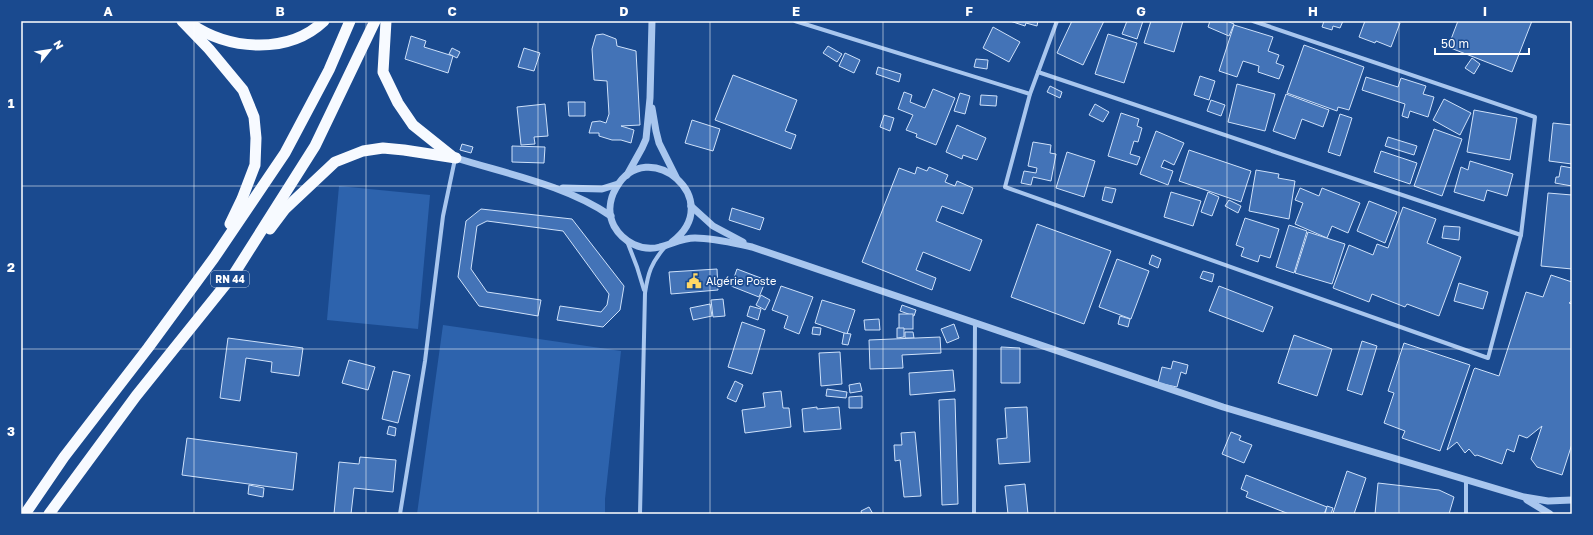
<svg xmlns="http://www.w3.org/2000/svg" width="1593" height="535" font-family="'Golos Text',sans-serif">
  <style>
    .green { fill: #2d63ad }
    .building { fill: #4373b7; stroke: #cee1fa }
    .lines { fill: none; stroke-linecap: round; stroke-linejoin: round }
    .minor { stroke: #a8c6ee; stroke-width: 4 }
    .tertiary { stroke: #a8c6ee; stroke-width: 7 }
    .trunk { stroke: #f7faff; stroke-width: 11 }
    .grid { fill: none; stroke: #fff; stroke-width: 1; stroke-opacity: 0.55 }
    .labels { text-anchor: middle; stroke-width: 3.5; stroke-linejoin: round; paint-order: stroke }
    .shield { fill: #1a4a8f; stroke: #bac9dd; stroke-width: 1 }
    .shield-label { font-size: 10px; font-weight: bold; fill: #fff }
    .poi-label { font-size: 11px; fill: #fff; stroke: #1a4a8f; text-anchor: start }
    .neatline { fill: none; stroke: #fff; stroke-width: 1.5 }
    .grid-label { font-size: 13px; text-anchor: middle; font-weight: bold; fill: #fff }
  </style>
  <rect width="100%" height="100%" fill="#1a4a8f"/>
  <g class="green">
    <polygon points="339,186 430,195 418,329 327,320"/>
    <polygon points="443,325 621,351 605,499 605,514 417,514"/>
  </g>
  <g class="building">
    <polygon points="1010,21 1038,21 1037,26 1026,23 1025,26"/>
    <polygon points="1072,21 1104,21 1083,65 1057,53"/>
    <polygon points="1127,21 1143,21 1137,39 1122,34"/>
    <polygon points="1151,21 1183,21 1174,52 1144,43"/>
    <polygon points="1210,21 1227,21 1234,24 1229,36 1208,27"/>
    <polygon points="1324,21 1343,21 1340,28 1333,26 1332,30 1322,27"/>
    <polygon points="1365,21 1395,21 1400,23 1391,47 1376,41 1375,43 1359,37"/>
    <polygon points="1458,21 1532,21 1512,72 1448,47"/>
    <polygon points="1234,25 1273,37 1268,51 1279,55 1276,63 1284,66 1279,79 1258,72 1259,66 1243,61 1237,77 1219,71"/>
    <polygon points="993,27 1020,42 1009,62 983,48"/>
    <polygon points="603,34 616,39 617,46 636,51 640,125 621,126 634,130 631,143 621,140 612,140 599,136 599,133 589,133 592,122 600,121 606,123 609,114 607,81 594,80 592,49 596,35"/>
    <polygon points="1108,34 1137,43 1124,83 1095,74"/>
    <polygon points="411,36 426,41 424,47 453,56 448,73 405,59"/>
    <polygon points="1304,45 1364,67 1349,110 1338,107 1337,111 1287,93"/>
    <polygon points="828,46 842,54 837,62 823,53"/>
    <polygon points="452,48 460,52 457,58 449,54"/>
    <polygon points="524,48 540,53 534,71 518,67"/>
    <polygon points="845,53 860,60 854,73 839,66"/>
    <polygon points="1472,58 1480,64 1474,74 1465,68"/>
    <polygon points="976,59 988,60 987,69 974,67"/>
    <polygon points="878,67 901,74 899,82 876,74"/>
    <polygon points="733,75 797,100 785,131 796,135 791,149 715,120"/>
    <polygon points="1200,76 1215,81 1209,100 1194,95"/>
    <polygon points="1366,77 1398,87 1401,78 1426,86 1423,94 1434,97 1428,117 1410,111 1408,118 1402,116 1405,104 1362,90"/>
    <polygon points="1237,84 1275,94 1265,131 1228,122"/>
    <polygon points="1050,86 1062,92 1060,98 1047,92"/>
    <polygon points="933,89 955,98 936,145 916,137 917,134 906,130 913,115 898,109 904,92 912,95 910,102 925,108"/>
    <polygon points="960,93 970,96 965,114 954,111"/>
    <polygon points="1286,94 1329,110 1323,127 1302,119 1295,139 1273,131"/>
    <polygon points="981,95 997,96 996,106 980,105"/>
    <polygon points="1444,99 1471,113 1460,135 1433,120"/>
    <polygon points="1211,100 1225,105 1221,116 1207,111"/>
    <polygon points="568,102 585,102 585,116 569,116"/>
    <polygon points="545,104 548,136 534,137 535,144 521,145 517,107"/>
    <polygon points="1095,104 1109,112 1103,122 1089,115"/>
    <polygon points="1474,110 1517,118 1510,160 1467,152"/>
    <polygon points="1121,113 1139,119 1137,126 1142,128 1138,142 1134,141 1130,154 1140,157 1137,165 1108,156"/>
    <polygon points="1340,114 1352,118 1340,156 1328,152"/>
    <polygon points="884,115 894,118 890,131 880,127"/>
    <polygon points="692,120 720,129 713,151 685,143"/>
    <polygon points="1553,123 1572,125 1572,164 1549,161"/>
    <polygon points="957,125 986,138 977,160 963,155 962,159 946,152"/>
    <polygon points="1434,129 1462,139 1442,196 1414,186"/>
    <polygon points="1156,131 1184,143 1174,165 1164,160 1161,167 1173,171 1168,185 1140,174"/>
    <polygon points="1388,137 1417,146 1414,155 1385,146"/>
    <polygon points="1033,142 1051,145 1050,153 1056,154 1051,181 1033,177 1031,185 1021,183 1024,171 1036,173 1037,168 1028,166"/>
    <polygon points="462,144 473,147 471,153 460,150"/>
    <polygon points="512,146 545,147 544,163 512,162"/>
    <polygon points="1189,150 1251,171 1241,202 1179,181"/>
    <polygon points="1381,151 1417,163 1410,184 1374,172"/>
    <polygon points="1067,152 1095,161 1084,197 1056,188"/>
    <polygon points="1470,161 1513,174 1507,196 1487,190 1484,201 1454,192 1461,167 1468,170"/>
    <polygon points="1561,166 1572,168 1572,186 1555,183 1556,177 1559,177"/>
    <polygon points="917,167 927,171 929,167 948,175 945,182 955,186 957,181 973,188 963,214 942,206 936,221 982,240 970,271 923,252 916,270 936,278 932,290 862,262 899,168 915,174"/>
    <polygon points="1256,170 1279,174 1278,178 1295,181 1289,219 1249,211"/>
    <polygon points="1105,187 1116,189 1112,203 1102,200"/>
    <polygon points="1300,188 1319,196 1322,188 1360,203 1348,233 1332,226 1327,238 1295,224 1303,203 1295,200"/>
    <polygon points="1171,192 1201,201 1193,226 1164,217"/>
    <polygon points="1208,192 1219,197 1212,216 1201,212"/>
    <polygon points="1548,193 1572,195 1572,269 1541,266"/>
    <polygon points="1229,200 1241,206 1238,213 1225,206"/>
    <polygon points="1369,201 1397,212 1385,243 1357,231"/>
    <polygon points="1403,207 1436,219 1427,243 1461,257 1439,316 1407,304 1405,307 1372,294 1369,302 1333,288 1349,245 1373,255 1377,244 1388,248"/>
    <polygon points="732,208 764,218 760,230 729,220"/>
    <polygon points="481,209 572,219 624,286 620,310 603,327 557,320 560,306 601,312 607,305 609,294 563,231 487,221 477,226 471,269 487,292 541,300 538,316 479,306 458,277 466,221"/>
    <polygon points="1245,218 1279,229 1270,258 1260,255 1258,262 1241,256 1244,248 1236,245"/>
    <polygon points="1037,224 1111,251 1084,324 1011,297"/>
    <polygon points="1289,225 1307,231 1294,273 1276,267"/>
    <polygon points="1444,226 1460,227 1459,240 1442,238"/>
    <polygon points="1308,232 1345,244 1332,284 1295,273"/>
    <polygon points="1152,255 1161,259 1158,268 1149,264"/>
    <polygon points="1117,259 1149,271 1131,319 1099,307"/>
    <polygon points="717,269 718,290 671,294 669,272"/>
    <polygon points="737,269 766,280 759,297 731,286"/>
    <polygon points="1203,271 1214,274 1212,282 1200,278"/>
    <polygon points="1551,275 1572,282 1572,301 1569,303 1572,304 1572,444 1562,475 1537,467 1531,459 1542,426 1527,438 1519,435 1514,452 1507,449 1502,464 1477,455 1475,456 1469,449 1465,453 1457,442 1447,450 1474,369 1475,368 1499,376 1526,292 1543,297"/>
    <polygon points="1459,283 1488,292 1483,309 1454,301"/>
    <polygon points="781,286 813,297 799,334 784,328 788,316 772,310"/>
    <polygon points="1219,286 1273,307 1263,332 1209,311"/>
    <polygon points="761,295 770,300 765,310 756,305"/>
    <polygon points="723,299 725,316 713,317 711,300"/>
    <polygon points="822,300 855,310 847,334 815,323"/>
    <polygon points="710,304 712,316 693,320 690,308"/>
    <polygon points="902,305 916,310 914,316 900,311"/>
    <polygon points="750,306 761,309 758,320 747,316"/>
    <rect x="899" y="314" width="14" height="15"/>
    <polygon points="1120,316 1130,319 1128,327 1118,324"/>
    <polygon points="879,319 880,330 865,330 864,320"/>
    <polygon points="742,322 765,330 752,374 728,367"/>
    <polygon points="954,324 959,338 947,343 941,329"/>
    <polygon points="813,327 821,328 820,335 812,334"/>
    <polygon points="897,328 904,328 904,337 897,338"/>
    <polygon points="905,332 913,332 914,338 905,338"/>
    <polygon points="844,333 851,334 848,345 842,344"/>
    <polygon points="1294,335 1332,349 1317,396 1278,383"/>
    <polygon points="940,337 941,353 902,355 903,368 870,369 869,340"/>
    <polygon points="228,338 303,348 299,376 271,372 272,362 246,358 240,401 220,398"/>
    <polygon points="1362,341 1377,346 1362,395 1347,390"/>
    <polygon points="1404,343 1470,365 1440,451 1402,438 1405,431 1384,423 1394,393 1388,391"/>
    <polygon points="1001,347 1020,348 1020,383 1001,383"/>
    <polygon points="840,352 842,384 821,386 819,353"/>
    <polygon points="349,360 375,367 368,390 342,383"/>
    <polygon points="1173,361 1188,365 1186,374 1181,372 1177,387 1158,383 1162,367 1171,369"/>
    <polygon points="953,370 955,391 910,395 909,373"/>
    <polygon points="393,371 410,375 398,423 382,419"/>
    <polygon points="735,381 743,385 736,402 727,398"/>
    <polygon points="860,383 862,391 850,393 849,385"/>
    <polygon points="827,389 847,392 846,398 826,396"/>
    <polygon points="781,391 783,408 789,408 791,427 745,433 742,410 765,407 763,393"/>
    <polygon points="862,396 862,408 849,408 849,397"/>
    <polygon points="955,399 958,504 942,505 939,400"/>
    <polygon points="817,407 817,409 839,407 841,429 804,432 802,409"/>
    <polygon points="1027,407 1030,462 999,464 997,439 1007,438 1005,408"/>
    <polygon points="389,426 396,428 395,436 387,434"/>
    <polygon points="915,432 921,496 904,497 900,460 895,461 894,445 902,445 901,433"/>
    <polygon points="1231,432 1241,436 1239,440 1252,445 1244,463 1222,454"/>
    <polygon points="187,438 297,453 293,490 182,475"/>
    <polygon points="360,457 396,460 393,492 354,488 351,514 334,514 339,462 359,464"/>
    <polygon points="1347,471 1366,478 1354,514 1335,514 1333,513"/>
    <polygon points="1246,475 1327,507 1324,514 1289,514 1246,497 1248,492 1241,489"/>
    <polygon points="1378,483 1439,490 1454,497 1449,514 1375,514"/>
    <polygon points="1025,484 1028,514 1008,514 1005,486"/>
    <polygon points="249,485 264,488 263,497 248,494"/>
    <polygon points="1327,506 1333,508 1331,514 1325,514"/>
    <polygon points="869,507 873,514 862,514 861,511"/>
  </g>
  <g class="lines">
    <g class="minor">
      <polyline points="795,21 1030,94"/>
      <polyline points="1057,21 1030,94 1005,187 1488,358 1521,235 1535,117 1253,21"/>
      <polyline points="1038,72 1521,235"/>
      <polyline points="627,241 637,267 644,290"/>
      <polyline points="400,514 425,361 443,216 455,159"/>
      <path d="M640,514L645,293C648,273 651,263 665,247"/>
      <polyline points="974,514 975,323"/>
      <polyline points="1466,514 1466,480"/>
    </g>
    <g class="tertiary">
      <polyline points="652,108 656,131 659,143 676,177"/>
      <path d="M456,158C507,174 566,185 611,216"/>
      <polyline points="627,175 642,148 646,139 650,98 652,21"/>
      <polyline points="563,188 602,189 618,184"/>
      <polyline points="691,206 713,226 743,242"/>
      <path d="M672,242C728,200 647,133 616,188C609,200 608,214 614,226C623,242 642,252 660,247C672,244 682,238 695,238C714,238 733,243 752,247L1223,407L1524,497L1548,501L1572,500"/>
      <polyline points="1527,500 1550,514"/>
    </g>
    <g class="trunk">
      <polyline points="182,21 209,49 243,90 254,117 256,138 255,165 242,199 230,224"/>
      <polyline points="386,21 383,72 398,103 413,125 453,157"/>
      <path d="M191,24C229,50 288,55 324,21"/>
      <polyline points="270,229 285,209 335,162 363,151 383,148 404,150 456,158"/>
      <polyline points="25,514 64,457 148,348 214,258 285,153 329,70 350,21"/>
      <polyline points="49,514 136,396 234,274 315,146 375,21"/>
    </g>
  </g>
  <path class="grid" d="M194,21V514M366,21V514M538,21V514M710,21V514M883,21V514M1055,21V514M1227,21V514M1399,21V514M21,186H1572M21,349H1572"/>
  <defs>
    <g id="civic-bare" transform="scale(1.2)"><path d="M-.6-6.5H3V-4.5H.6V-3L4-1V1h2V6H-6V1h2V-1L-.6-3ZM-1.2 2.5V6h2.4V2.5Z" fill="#ffd765" stroke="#1a4a8f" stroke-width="2.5" paint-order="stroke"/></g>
  </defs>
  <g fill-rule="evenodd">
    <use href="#civic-bare" x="694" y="281"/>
  </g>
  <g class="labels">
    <rect class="shield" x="211" y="271" width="38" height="16" rx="3"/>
    <g class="shield-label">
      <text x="230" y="283">RN 44</text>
    </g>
    <g class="poi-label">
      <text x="706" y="285">Algérie Poste</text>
    </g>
  </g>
  <rect width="1593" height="535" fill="none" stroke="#1a4a8f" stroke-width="44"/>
  <g transform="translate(50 50) rotate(60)" stroke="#1a4a8f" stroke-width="3" paint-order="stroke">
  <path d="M0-3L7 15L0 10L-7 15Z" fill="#ffffff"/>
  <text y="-6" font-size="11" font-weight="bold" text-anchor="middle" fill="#ffffff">N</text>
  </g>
  <path d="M1435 48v6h94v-6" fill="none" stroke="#ffffff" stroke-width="2"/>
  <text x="1441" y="48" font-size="12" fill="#ffffff" stroke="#1a4a8f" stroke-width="3" paint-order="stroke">50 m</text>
  <rect x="22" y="22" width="1549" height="491" class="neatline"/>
  <g class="grid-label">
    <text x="108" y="16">A</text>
    <text x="280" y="16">B</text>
    <text x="452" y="16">C</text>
    <text x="624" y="16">D</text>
    <text x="796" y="16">E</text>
    <text x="969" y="16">F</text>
    <text x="1141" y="16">G</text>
    <text x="1313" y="16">H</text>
    <text x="1485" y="16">I</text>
    <text x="11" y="108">1</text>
    <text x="11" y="272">2</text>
    <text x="11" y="436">3</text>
  </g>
</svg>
